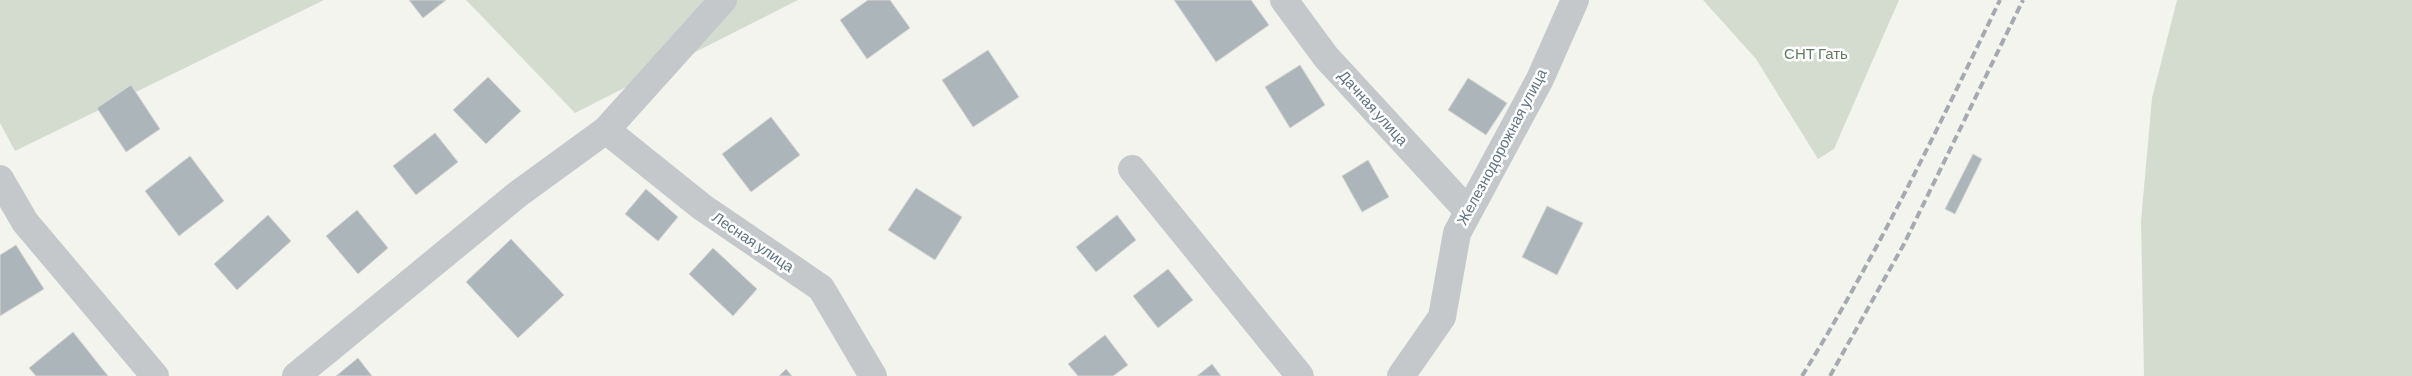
<svg xmlns="http://www.w3.org/2000/svg" width="2412" height="376" font-family="Barlow,sans-serif">
  <style>
    .green { fill: #d4dccf }
    .building { fill: #acb6ba; stroke: #d5d5d2 }
    .lines { fill: none; stroke-linecap: round; stroke-linejoin: round }
    .minor { stroke: #c5c8cb; stroke-width: 28 }
    .rail { stroke: #a4aaaf; stroke-width: 4; stroke-dasharray: 8 4; stroke-linecap: butt }
    .labels { text-anchor: middle; stroke-width: 5; stroke-linejoin: round; paint-order: stroke }
    .park-label { font-size: 15px; fill: #657a5f; stroke: #fff }
    .street-label { font-size: 15px; fill: #5f7483; stroke: #fff }
  </style>
  <rect width="100%" height="100%" fill="#f4f4ef"/>
  <g class="green">
    <polygon points="0,0 324,0 15,151 0,123"/>
    <polygon points="466,0 798,0 575,113"/>
    <polygon points="1703,0 1899,0 1834,149 1818,159 1756,59"/>
    <polygon points="2177,0 2412,0 2412,376 2144,376 2141,221 2152,98"/>
  </g>
  <g class="building">
    <polygon points="409,0 446,0 423,18"/>
    <polygon points="868,0 890,0 910,28 867,59 840,20"/>
    <polygon points="1174,0 1251,0 1269,25 1216,62"/>
    <polygon points="988,50 1019,97 973,127 942,80"/>
    <polygon points="1300,65 1325,105 1290,128 1265,87"/>
    <polygon points="488,77 521,111 486,144 453,110"/>
    <polygon points="1468,78 1507,103 1486,135 1448,110"/>
    <polygon points="131,85 160,129 126,152 97,108"/>
    <polygon points="771,117 800,155 751,192 722,154"/>
    <polygon points="435,133 458,162 416,195 393,166"/>
    <polygon points="1973,154 1982,159 1955,214 1945,209"/>
    <polygon points="190,156 224,201 179,236 145,191"/>
    <polygon points="1368,160 1389,197 1362,212 1342,176"/>
    <polygon points="916,188 962,217 935,260 888,230"/>
    <polygon points="646,189 678,217 658,241 625,214"/>
    <polygon points="1547,206 1583,223 1557,275 1522,257"/>
    <polygon points="357,210 388,248 358,274 326,236"/>
    <polygon points="268,215 291,241 237,290 214,264"/>
    <polygon points="1117,215 1136,240 1096,272 1076,247"/>
    <polygon points="511,239 564,295 518,338 466,282"/>
    <polygon points="16,245 44,289 0,316 0,255"/>
    <polygon points="713,248 757,289 733,316 689,274"/>
    <polygon points="1168,269 1193,300 1158,328 1133,296"/>
    <polygon points="73,332 108,376 36,376 29,368"/>
    <polygon points="1105,335 1128,365 1113,376 1078,376 1068,364"/>
    <polygon points="358,358 372,376 336,376"/>
    <polygon points="1212,364 1221,376 1197,376"/>
    <polygon points="786,369 792,376 779,376"/>
  </g>
  <g class="lines">
    <g class="minor">
      <polyline points="1284,0 1326,57 1468,211"/>
      <polyline points="606,130 702,207 821,288 873,376"/>
      <polyline points="1132,169 1300,376"/>
      <polyline points="0,179 25,222 155,376"/>
      <polyline points="296,376 518,194 606,130 723,0"/>
      <polyline points="1401,376 1442,317 1457,233 1540,79 1575,0"/>
    </g>
    <g class="rail">
      <path d="M1802,376C1877,255 1938,128 2000,0"/>
      <polyline points="1830,376 1904,244 2023,0"/>
    </g>
  </g>
  <g class="labels">
    <g class="park-label">
      <text x="1816" y="59">СНТ Гать</text>
    </g>
    <g class="street-label">
      <text transform="translate(1373 108) rotate(48)" y="5">Дачная улица</text>
      <text transform="translate(1502 147) rotate(-62)" y="5">Железнодорожная улица</text>
      <text transform="translate(753 242) rotate(34)" y="5">Лесная улица</text>
    </g>
  </g>
</svg>
